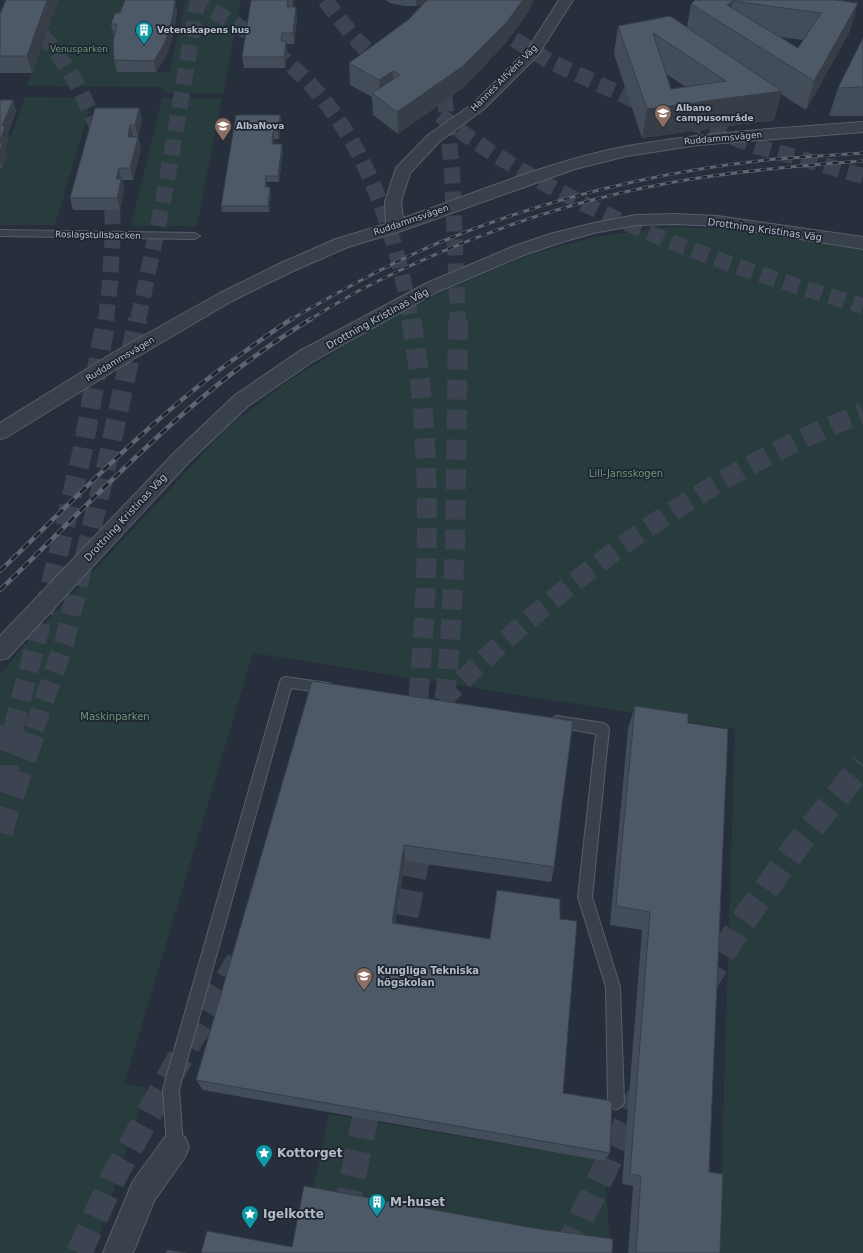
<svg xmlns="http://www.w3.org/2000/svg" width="863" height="1253" font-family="'DejaVu Sans',sans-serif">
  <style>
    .green { fill: #293c3d }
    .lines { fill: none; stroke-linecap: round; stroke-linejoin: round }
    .highway-tunnel-far2 { stroke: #3b4450; stroke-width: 16; stroke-dasharray: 16 8; stroke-linecap: butt }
    .highway-tunnel-far1 { stroke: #3b4450; stroke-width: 20; stroke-dasharray: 20 10; stroke-linecap: butt }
    .highway-tunnel { stroke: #3b4450; stroke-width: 26; stroke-dasharray: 26 13; stroke-linecap: butt }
    .lane-casing { stroke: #575f6a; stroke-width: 2 }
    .street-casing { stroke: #575f6a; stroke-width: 2 }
    .lane { fill: #39414c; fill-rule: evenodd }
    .street { fill: #39414c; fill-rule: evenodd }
    .rail-far1-casing { stroke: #5c6572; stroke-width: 3 }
    .rail-casing { stroke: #5c6572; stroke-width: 4.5 }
    .rail-far1 { stroke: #1e2631; stroke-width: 2; stroke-dasharray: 6; stroke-linecap: butt }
    .rail { stroke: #1e2631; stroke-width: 3; stroke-dasharray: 8; stroke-linecap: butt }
    .wall { fill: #434d59; fill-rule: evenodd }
    .shaded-wall { fill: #373e48 }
    .building { fill: #4e5967; stroke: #373e48; fill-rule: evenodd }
    .labels { text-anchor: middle; stroke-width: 3.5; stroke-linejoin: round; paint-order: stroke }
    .far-poi-label { font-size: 9px; font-weight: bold; fill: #b5bcc7; stroke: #1e2631; text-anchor: start }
    .far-park-label { font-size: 9px; fill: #6e9677; stroke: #1e2631 }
    .far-street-label { font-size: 9px; fill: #b5bcc7; stroke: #1e2631 }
    .street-label { font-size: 10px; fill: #b5bcc7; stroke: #1e2631 }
    .park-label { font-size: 10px; fill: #6e9677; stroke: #1e2631 }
    .poi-label { font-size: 10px; font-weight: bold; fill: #b5bcc7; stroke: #1e2631; text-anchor: start }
    .near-poi-label { font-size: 12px; font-weight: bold; fill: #b5bcc7; stroke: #1e2631; text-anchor: start }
  </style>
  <rect width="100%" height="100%" fill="#262f3b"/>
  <g class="green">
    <polygon points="58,0 134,0 120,36 117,72 169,72 186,0 241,0 223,93 163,93 164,87 27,86"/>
    <polygon points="25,97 93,98 55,225 0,225 0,166"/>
    <polygon points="162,98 222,98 197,226 131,226"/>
    <polygon points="672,227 726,229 863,250 863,1253 719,1253 735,729 253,653 124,1084 147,1088 94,1250 92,1253 0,1253 0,675 19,651 228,427 287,382 370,330 452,287 532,254 594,237"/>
    <polygon points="329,1114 604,1161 610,1243 313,1191"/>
  </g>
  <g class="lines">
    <g class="highway-tunnel-far2">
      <path d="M8,0C56,44 81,82 103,144"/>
      <path d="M192,0C225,17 258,36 286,61C362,126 394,224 411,320"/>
      <polyline points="325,0 354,37 387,71"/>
      <polyline points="454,0 484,21 549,61 647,106 756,146 863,176"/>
      <polyline points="442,72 452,172 458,320"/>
      <path d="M440,115C453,125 465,135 479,144C595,221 730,267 863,306"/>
      <polyline points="106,320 110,283 113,230 111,181"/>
      <polyline points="138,320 164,197 198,0"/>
    </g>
    <g class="highway-tunnel-far1">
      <path d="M411,319C429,422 430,530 423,634C421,665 419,697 415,728"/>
      <path d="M441,701C562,581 702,475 863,413"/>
      <polyline points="13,729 50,589 83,449 106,319"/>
      <polyline points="34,729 64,644 107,463 138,319"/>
      <polyline points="442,729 450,645 455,547 458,319"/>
    </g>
    <g class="highway-tunnel">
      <polyline points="442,730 442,728"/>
      <polyline points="6,791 6,756 13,728"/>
      <polyline points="0,833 6,810 34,728"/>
      <polyline points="398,954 422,833"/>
      <polyline points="702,987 741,924 799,843 863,764"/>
      <polyline points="79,1253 113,1178 192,1037 239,961"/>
      <polyline points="337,1253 371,1090"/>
      <polyline points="565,1253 640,1095"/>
    </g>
    <g class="lane-casing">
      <g id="lane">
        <polygon points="0,230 195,233 200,236 195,239 0,236"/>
        <polygon points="286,677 327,683 331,684 333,688 331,692 327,693 291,688 179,1089 183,1147 180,1152 175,1155 170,1152 167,1147 163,1089 280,682 282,678"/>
        <polygon points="557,716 603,723 607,725 609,729 592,897 620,987 624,1102 621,1107 616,1110 611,1107 608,1102 606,987 578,897 596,734 553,726 551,722 553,718"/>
      </g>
    </g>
    <g class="street-casing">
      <g id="street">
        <path d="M559,0H573L538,55L484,109L440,141L410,173L401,202L403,218C476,193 552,160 628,146C705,132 785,128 863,122V132L698,145L627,156L575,169L401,231L348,247L293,271L232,301L125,364L7,437L0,439V423L111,354L220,293L281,263L336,239L386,224L385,202L396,168L428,135L474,103L528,49Z"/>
        <polygon points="676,214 717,216 863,237 863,249 717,226 676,224 636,225 594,233 562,242 524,255 439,291 312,362 248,406 189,462 8,658 0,660 0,636 175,452 234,396 298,352 427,283 512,247 550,234 594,223 636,215"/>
        <polygon points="175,1133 185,1137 189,1147 185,1157 154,1201 133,1253 103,1253 133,1181 165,1137"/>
      </g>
    </g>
    <use href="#lane" class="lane"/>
    <use href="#street" class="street"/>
    <g class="rail-far1-casing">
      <g id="rail-far1">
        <path d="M290,320C338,292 386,265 438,243C544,199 660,171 775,159C804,157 834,155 863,153"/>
        <path d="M309,320C327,309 345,298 364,288C466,236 578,197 692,179C749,170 806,165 863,161"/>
      </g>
    </g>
    <g class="rail-casing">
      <g id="rail">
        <path d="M0,571C79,495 154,415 244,352C260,341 275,329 292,319"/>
        <path d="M0,590C99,495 192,390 311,319"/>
      </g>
    </g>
    <use href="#rail-far1" class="rail-far1"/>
    <use href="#rail" class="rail"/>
  </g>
  <g class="wall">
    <polygon points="58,0 32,73 0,73 0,14"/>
    <polygon points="251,0 294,0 293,7 296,7 297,19 294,44 286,44 287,53 285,68 244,68 242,57"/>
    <polygon points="385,0 534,0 527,14 504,45 463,88 398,134 373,115 372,97 350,85 349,63 408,20 424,4 416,6 404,6 390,3"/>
    <path d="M695,0H844L850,31L806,110L781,94L774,120L642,138L614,54L618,26L687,27L691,4ZM780,37L803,40L798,48ZM666,74L686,87L671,89Z"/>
    <polygon points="177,12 174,32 167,54 156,72 117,72 114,60 114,36 111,24"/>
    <polygon points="863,38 863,116 829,116 838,88"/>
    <polygon points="0,100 13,100 16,112 8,133 9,138 5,150 7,155 2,168 0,168"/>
    <polygon points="139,108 142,119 138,137 141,148 133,180 122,180 124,190 120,210 73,210 70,198"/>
    <polygon points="280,115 281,121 279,139 274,139 273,144 283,150 279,182 267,182 267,187 271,193 269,212 222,212 221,206"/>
    <polygon points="312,681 554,867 551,882 405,861 395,923 490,939 560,919 563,1093 610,1153 604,1161 203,1090 196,1080"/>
    <polygon points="635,706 688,723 709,1172 720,1253 628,1253 633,1186 622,1184 642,930 610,925 628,729"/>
  </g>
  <g class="shaded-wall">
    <polygon points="47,0 58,0 32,73 27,56"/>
    <polygon points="175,0 176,0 177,12 174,32 167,54 156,72 154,61"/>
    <polygon points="288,0 289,9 287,7"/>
    <polygon points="292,0 294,0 293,9"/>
    <polygon points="416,0 436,0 416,6"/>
    <polygon points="523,0 534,0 527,14 504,45 463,88 398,134 397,112"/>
    <polygon points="733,1 728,27 727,5"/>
    <polygon points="858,3 850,31 806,110 814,81"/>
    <polygon points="296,7 297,19 294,44 293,33"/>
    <polygon points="282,33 283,44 281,41"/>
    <polygon points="286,41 287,53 285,68 284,57"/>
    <polygon points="393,71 393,93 380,99 379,80"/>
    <polygon points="782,91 774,120 642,138 647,109"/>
    <polygon points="13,100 16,112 8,133 9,138 5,150 7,155 2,168 0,162 0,141 2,126"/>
    <polygon points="139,108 142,119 138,137 135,125"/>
    <polygon points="280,115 281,121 279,139 278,132"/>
    <polygon points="130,125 133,137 128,137"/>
    <polygon points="273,132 274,139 273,150 272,144"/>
    <polygon points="138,137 141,148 133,180 130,168"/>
    <polygon points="282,144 283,150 279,182 278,176"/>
    <polygon points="119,168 124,190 120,210 117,198 116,179"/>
    <polygon points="266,176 267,182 266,193 265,187"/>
    <polygon points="270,187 271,193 269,212 268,206"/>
    <polygon points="404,845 405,861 393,936 392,923"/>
  </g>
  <g class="building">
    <polygon points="6,0 47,0 27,56 0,56 0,14"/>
    <polygon points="125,0 175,0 172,20 165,42 154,61 114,60 113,42 117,24 111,24 115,13 120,13"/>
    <polygon points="251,0 288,0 287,7 296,7 293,33 282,33 281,41 286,41 284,57 242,57"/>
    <polygon points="427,0 523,0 506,23 463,66 397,112 372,93 400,75 393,71 379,80 349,63 408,20"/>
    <path d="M695,0H835L858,3L814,81L691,4ZM733,1L821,13L798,48L727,5Z"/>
    <path d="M670,16L782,91L647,109L618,26ZM653,33L726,81L671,89Z"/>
    <polygon points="863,38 863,87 838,88"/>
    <polygon points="0,100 13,100 2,126 5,126 0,141"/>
    <polygon points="95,108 139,108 135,125 130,125 128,137 138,137 130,168 119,168 116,179 121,179 117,198 70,198"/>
    <polygon points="236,115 280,115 278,132 273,132 272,144 282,144 278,176 266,176 265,187 270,187 268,206 221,206"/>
    <polygon points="0,143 3,143 0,151"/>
    <polygon points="312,681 573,721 554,867 404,845 392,923 490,939 497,890 560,899 560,919 577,921 563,1093 612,1101 610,1153 196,1080"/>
    <polygon points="635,706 688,714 688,723 728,729 709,1172 723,1174 720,1253 636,1253 641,1176 630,1174 650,912 616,906"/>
    <polygon points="304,1186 533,1228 613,1239 612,1253 201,1253 207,1231 292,1247"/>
    <polygon points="167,1250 187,1253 166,1253"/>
  </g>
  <defs>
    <g id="building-pin" transform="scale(0.9)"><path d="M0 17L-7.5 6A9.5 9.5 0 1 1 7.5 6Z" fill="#0f9aa8" stroke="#1e2631"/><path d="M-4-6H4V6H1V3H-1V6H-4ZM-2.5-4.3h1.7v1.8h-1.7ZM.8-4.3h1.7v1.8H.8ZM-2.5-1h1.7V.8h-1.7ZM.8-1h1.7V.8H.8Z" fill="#fff"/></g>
    <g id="university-pin" transform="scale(0.9)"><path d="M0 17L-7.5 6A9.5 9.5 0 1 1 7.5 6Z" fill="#8d6e63" stroke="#1e2631"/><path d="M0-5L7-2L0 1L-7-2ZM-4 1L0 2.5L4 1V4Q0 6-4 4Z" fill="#fff"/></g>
    <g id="sight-pin" transform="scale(0.9)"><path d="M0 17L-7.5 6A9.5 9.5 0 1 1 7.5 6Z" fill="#0f9aa8" stroke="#1e2631"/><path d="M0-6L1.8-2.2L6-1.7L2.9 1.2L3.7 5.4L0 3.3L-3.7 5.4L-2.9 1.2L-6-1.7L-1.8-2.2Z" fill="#fff"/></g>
  </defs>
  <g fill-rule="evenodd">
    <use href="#building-pin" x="144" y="30"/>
    <use href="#university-pin" x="663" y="113"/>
    <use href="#university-pin" x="223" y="126"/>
    <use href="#university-pin" x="364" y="976"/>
    <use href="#sight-pin" x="264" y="1153"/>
    <use href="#building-pin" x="377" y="1202"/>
    <use href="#sight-pin" x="250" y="1214"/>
  </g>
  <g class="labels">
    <g class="far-poi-label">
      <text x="157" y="33">Vetenskapens hus</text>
      <text x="676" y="111">Albano<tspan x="676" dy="10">campusområde</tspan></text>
      <text x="236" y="129">AlbaNova</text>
    </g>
    <g class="far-park-label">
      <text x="79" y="52">Venusparken</text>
    </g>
    <g class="far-street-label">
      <text transform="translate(504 78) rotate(-45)" y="3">Hannes Alfvéns Väg</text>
      <text transform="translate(723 138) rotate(-5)" y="3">Ruddammsvägen</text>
      <text transform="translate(411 220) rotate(-19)" y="3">Ruddammsvägen</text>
      <text transform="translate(98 235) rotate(1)" y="3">Roslagstullsbacken</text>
      <text transform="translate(120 359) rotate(-31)" y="3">Ruddammsvägen</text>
    </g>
    <g class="street-label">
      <text transform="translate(765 229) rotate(8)" y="4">Drottning Kristinas Väg</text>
      <text transform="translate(377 318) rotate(-29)" y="4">Drottning Kristinas Väg</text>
      <text transform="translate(125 517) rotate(-47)" y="4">Drottning Kristinas Väg</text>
    </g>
    <g class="park-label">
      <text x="626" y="477">Lill-Jansskogen</text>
      <text x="115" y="720">Maskinparken</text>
    </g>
    <g class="poi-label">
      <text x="377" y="974">Kungliga Tekniska<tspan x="377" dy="12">högskolan</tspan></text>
    </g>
    <g class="near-poi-label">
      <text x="277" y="1157">Kottorget</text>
      <text x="390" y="1206">M-huset</text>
      <text x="263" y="1218">Igelkotte</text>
    </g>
  </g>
</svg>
